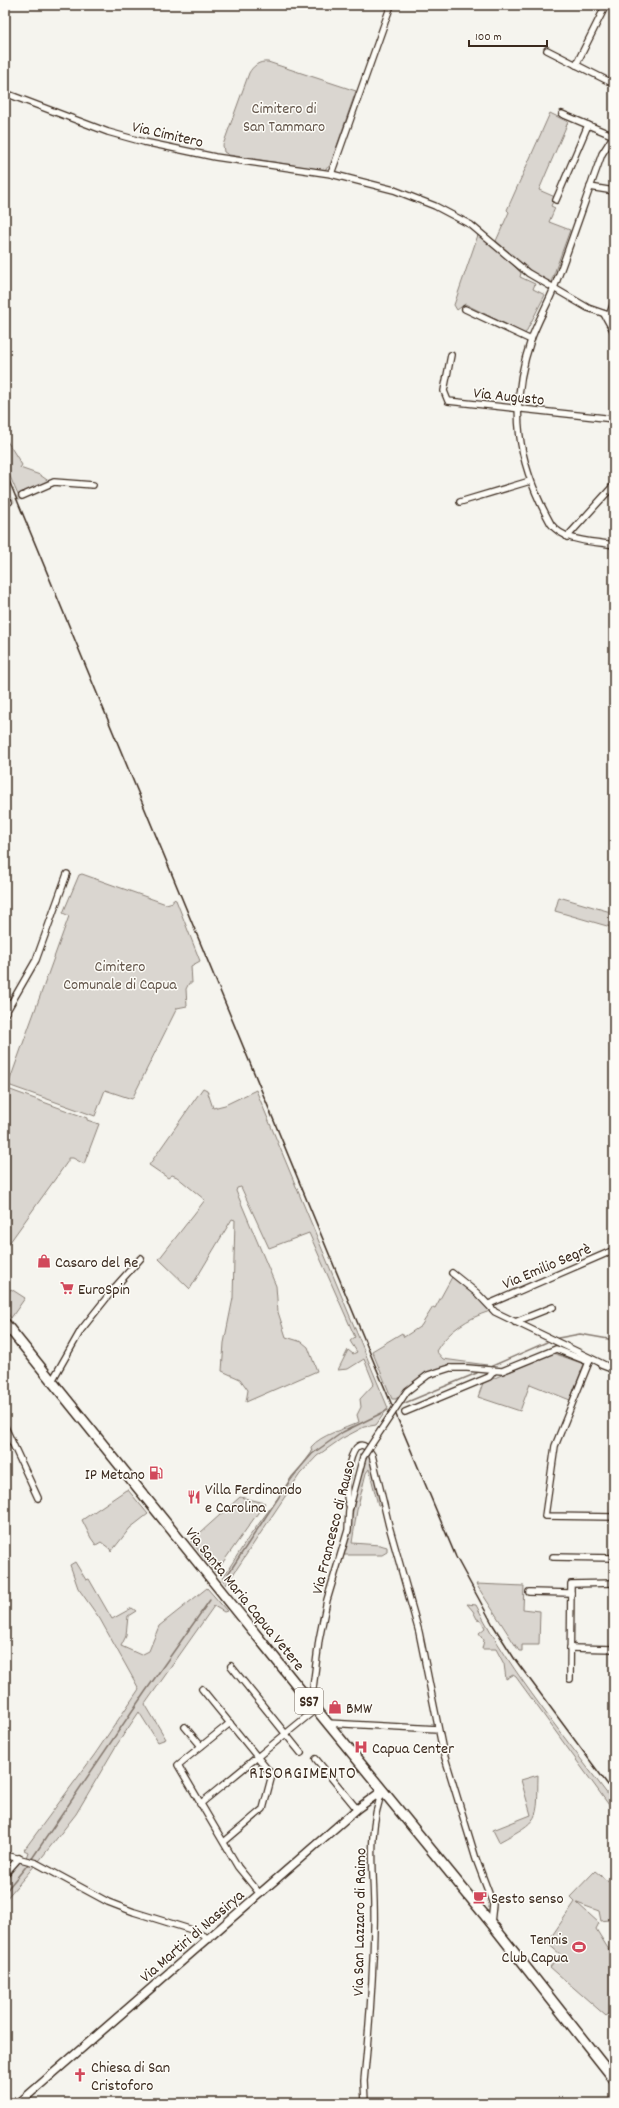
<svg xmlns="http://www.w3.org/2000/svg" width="619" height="2108" font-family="Dekko,sans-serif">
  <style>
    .green { fill: #dad6d0; stroke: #8a8077; fill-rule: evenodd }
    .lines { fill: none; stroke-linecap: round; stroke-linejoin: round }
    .stream { stroke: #84786e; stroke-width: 1.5 }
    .minor-tunnel { stroke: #d0ccc4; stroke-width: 5.5; stroke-dasharray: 5.5 3; stroke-linecap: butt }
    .minor-casing { stroke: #3b2a1e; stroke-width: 8 }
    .tertiary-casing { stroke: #3b2a1e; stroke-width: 10 }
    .primary-casing { stroke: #3b2a1e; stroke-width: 12 }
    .minor { stroke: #fdfcf7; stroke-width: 5.5 }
    .tertiary { stroke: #fdfcf7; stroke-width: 7 }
    .primary { stroke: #fdfcf7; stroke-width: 9 }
    .rail { stroke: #3b2a1e; stroke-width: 1.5 }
    .minor-bridge-casing { stroke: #3b2a1e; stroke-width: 8; stroke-linecap: butt }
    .minor-bridge { stroke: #fdfcf7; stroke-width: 5.5 }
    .labels { text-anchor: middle; stroke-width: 3; stroke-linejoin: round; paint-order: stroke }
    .shield { fill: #fdfcf7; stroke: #75695f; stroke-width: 1 }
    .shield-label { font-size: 15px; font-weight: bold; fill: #3b2a1e }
    .park-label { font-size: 16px; fill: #63554a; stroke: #fdfcf7 }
    .street-label { font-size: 16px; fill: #3b2a1e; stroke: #fdfcf7 }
    .poi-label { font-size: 16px; fill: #3b2a1e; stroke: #fdfcf7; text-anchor: start }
    .neighbourhood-label { font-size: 17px; letter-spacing: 1px; fill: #3b2a1e; stroke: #fdfcf7 }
  </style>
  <rect width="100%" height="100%" fill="#f5f4ee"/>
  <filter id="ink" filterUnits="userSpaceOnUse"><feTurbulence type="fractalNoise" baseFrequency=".025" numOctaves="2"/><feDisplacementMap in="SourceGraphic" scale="8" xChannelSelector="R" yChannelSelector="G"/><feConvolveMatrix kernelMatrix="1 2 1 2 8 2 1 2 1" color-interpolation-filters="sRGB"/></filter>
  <g filter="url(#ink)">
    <g class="green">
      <path d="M268,62L356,91L330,166L324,170L229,155L224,152L223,145L249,73C253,66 259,61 268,62Z"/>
      <polygon points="550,113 568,122 539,190 555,197 551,206 555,208 549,222 570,230 551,282 534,274 496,241 509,212 507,210"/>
      <polygon points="478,235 504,256 521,273 520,277 535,284 533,289 545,295 525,334 465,304 457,310 454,305"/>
      <polygon points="5,438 22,465 20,468 40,475 50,482 18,495 5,465"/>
      <polygon points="82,874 166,904 173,902 173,899 176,900 200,961 191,966 192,983 189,983 186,989 187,1006 177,1008 132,1099 105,1090 95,1116 8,1085 69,916 63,913 79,875"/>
      <polygon points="559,897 614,913 614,928 555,911"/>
      <polygon points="5,1088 87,1118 87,1120 99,1124 84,1164 73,1158 68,1158 68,1161 5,1249"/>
      <path d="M203,1088L207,1090L213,1108L225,1105L256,1090L388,1408L376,1425L364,1427L341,1439L317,1456L300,1474L226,1585L222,1579L249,1537L312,1452L311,1447C322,1434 343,1430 359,1422L357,1415L361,1407L360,1399L374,1384L364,1359L348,1369L338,1370L348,1350L353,1354L357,1352L350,1341L355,1337L309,1233L269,1248L241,1187L237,1188L236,1191L276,1286L278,1312L286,1337L302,1342L308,1347L317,1371L246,1402L248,1390L240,1379L222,1371L224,1343L233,1298L235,1220L232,1219L190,1289L159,1259L205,1200L177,1177L172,1175L168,1178L149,1165Z"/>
      <path d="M452,1277L478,1296L490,1311C468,1318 448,1331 436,1351L443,1359L487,1365C479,1367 472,1365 465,1365C436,1366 414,1378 396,1399H392L372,1351L402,1333L404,1337L421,1326L433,1307L435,1308Z"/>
      <path d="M11,1289L25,1298L11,1318C3,1307 3,1300 11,1289Z"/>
      <polygon points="553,1353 584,1364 570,1400 530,1384 520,1411 478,1397 483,1383"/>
      <polygon points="368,1454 370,1455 382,1506 378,1505 369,1469 366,1473 357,1510 352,1543 380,1545 387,1547 387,1552 382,1555 344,1555 342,1554 350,1526 361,1470"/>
      <polygon points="126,1490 128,1490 148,1514 130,1528 111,1552 110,1549 101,1542 96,1545 91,1538 82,1520"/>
      <polygon points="240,1497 265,1503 216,1572 191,1541"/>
      <polygon points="75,1562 86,1580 89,1579 112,1619 132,1608 136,1611 128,1616 126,1636 121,1646 141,1655 149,1651 159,1626 207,1588 227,1611 224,1612 214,1606 145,1704 166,1739 158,1742 139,1712 116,1746 76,1814 39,1861 26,1858 28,1852 24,1850 95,1754 139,1689 100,1619 78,1588 70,1565"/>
      <polygon points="476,1584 524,1586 523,1609 540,1611 539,1645 522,1645 522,1651 519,1651"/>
      <path d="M467,1604L476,1605C512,1675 567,1739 614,1803V1812L516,1677L513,1675L506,1679L504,1664L496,1649H482L484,1640L479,1633L485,1628L481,1620L477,1619L473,1611Z"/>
      <path d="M538,1775C537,1822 541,1819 499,1842L493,1830L531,1815L521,1780Z"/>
      <polygon points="22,1860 36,1864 5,1900 5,1877"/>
      <path d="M595,1871L606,1880L614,1881V2010L606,2016L550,1967L560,1954L547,1943L575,1902L570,1897ZM577,1903L599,1911L601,1921L609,1920L612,1932L609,1950L596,1929L599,1923Z"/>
    </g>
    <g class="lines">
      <g class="stream">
        <polyline points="558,1338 580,1334 614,1340"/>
        <polyline points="490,1367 547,1342"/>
        <polyline points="400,1405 477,1373"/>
        <polyline points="228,1574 292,1477 312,1454 343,1432 388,1410"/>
        <polyline points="31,1860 145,1692 210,1600"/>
        <polyline points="5,1892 29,1863"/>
      </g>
      <polyline class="minor-tunnel" points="9,502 22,496"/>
      <g class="minor-casing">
        <g id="minor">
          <polyline points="547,50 614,84"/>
          <polyline points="576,65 606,5"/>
          <polyline points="5,93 108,132 144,142 215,157 331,174 394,190 435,206 471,225 528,273 588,308 614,317"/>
          <polyline points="562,114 614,136"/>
          <path d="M614,135L602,154C586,198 571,243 554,288C547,306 537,322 531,340C508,407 517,463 551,524C564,542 593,541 614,545"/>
          <polyline points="331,174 391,5"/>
          <polyline points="590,187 614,191"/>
          <polyline points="556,200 588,125"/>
          <polyline points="465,309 531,340"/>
          <polyline points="604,314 614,332"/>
          <polyline points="609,316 614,302"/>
          <polyline points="451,355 444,391 448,401 614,419"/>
          <polyline points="22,496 54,482 93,485"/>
          <polyline points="460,502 530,481"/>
          <polyline points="5,504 9,502"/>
          <polyline points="567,537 614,485"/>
          <polyline points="5,1014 36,960 67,874"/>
          <polyline points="452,1273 477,1293 495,1312 605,1365"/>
          <polyline points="489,1304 614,1250"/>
          <polyline points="515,1322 553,1307"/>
          <polyline points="589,1362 555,1446 545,1516 614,1517"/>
          <polyline points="601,1365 614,1370"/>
          <polyline points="450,1368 467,1368 502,1371 556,1349 589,1362"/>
          <polyline points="52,1381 81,1330 116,1286 141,1258"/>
          <polyline points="405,1412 489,1377 494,1371"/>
          <polyline points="5,1427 38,1498"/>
          <path d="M350,1507C341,1494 351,1419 372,1455L389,1526L419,1632L443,1751L476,1859L493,1904L491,1923"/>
          <polyline points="553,1557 614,1558"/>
          <polyline points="529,1592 571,1593"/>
          <polyline points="570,1648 614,1649"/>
          <polyline points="231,1666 301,1753"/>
          <polyline points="570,1679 571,1584 614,1583"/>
          <polyline points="202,1689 272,1775 263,1809 224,1842"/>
          <polyline points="311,1704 319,1640 327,1600 348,1530 349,1510 363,1457"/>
          <polyline points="230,1723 178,1765 238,1867 260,1894"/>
          <polyline points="327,1723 438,1729"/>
          <polyline points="185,1727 201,1746"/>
          <polyline points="316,1759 357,1809"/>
          <polyline points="200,1804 316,1709"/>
          <polyline points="5,1855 36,1863 108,1902 134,1912 189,1929 210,1939"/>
          <polyline points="5,1874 19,1858"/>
          <path d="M365,2103L364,2081C369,2031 373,1979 374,1929C376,1882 365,1834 383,1790"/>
        </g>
      </g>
      <g class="tertiary-casing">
        <polyline id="tertiary" points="19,2103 357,1809 383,1790"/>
      </g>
      <g class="primary-casing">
        <polyline id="primary" points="5,1323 316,1709 491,1923 614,2079"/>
      </g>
      <use href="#minor" class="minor"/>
      <use href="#tertiary" class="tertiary"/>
      <use href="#primary" class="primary"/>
      <polyline class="rail" points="5,471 375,1365 456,1557 493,1625 514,1658 614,1793"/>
      <g class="minor-bridge-casing">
        <polyline id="minor-bridge" points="363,1457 407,1391 428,1375 450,1368"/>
      </g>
      <use href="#minor-bridge" class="minor-bridge"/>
    </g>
  </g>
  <defs>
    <g id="shop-bare" transform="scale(1.08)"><path d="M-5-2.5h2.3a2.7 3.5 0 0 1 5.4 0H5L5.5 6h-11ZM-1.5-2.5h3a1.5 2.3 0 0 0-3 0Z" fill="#d1495b" stroke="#fdfcf7" stroke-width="2.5" paint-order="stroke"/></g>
    <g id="supermarket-bare" transform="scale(1.08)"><path d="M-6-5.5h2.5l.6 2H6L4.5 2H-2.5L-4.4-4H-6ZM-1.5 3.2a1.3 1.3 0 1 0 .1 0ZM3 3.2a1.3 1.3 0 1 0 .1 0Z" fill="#d1495b" stroke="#fdfcf7" stroke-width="2.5" paint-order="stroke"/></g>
    <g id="fuel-bare" transform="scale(1.08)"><path d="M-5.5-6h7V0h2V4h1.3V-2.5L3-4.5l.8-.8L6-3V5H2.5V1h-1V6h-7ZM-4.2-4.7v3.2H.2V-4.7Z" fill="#d1495b" stroke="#fdfcf7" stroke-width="2.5" paint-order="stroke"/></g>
    <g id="restaurant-bare" transform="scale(1.08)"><path d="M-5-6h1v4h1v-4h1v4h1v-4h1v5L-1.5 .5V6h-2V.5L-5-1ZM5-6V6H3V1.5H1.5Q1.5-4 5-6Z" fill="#d1495b" stroke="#fdfcf7" stroke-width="2.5" paint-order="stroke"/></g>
    <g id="hospital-bare" transform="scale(1.08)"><path d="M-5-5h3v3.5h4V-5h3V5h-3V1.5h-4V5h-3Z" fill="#d1495b" stroke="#fdfcf7" stroke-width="2.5" paint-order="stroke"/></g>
    <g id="cafe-bare" transform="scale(1.08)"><path d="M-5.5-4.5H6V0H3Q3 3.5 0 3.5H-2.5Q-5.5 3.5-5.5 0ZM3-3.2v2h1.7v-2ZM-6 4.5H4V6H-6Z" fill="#d1495b" stroke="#fdfcf7" stroke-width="2.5" paint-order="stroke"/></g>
    <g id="stadium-bare" transform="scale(1.08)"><path d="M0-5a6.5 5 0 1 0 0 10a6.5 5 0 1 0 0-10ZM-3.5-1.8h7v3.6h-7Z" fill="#d1495b" stroke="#fdfcf7" stroke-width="2.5" paint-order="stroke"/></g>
    <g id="church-bare" transform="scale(1.08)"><path d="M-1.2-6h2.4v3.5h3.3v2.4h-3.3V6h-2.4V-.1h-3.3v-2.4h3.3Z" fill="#d1495b" stroke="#fdfcf7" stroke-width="2.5" paint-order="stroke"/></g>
  </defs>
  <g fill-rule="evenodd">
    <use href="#shop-bare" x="44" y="1261"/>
    <use href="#supermarket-bare" x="67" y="1288"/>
    <use href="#fuel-bare" x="156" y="1473"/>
    <use href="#restaurant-bare" x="194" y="1497"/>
    <use href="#shop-bare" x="335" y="1707"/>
    <use href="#hospital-bare" x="361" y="1747"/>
    <use href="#cafe-bare" x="480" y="1897"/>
    <use href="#stadium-bare" x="579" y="1947"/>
    <use href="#church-bare" x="80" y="2075"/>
  </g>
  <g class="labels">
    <rect class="shield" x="295" y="1688" width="28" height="26" rx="3"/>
    <g class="shield-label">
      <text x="309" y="1706">SS7</text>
    </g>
    <g class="park-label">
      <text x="284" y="113">Cimitero di<tspan x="284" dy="18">San Tammaro</tspan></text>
      <text x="120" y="971">Cimitero<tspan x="120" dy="18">Comunale di Capua</tspan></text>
    </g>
    <g class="street-label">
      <text transform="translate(168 133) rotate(13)" y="6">Via Cimitero</text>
      <text transform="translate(509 395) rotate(6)" y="6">Via Augusto</text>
      <text transform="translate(546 1265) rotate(-23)" y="6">Via Emilio Segrè</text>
      <text transform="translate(332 1527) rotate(-76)" y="6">Via Francesco di Rauso</text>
      <text transform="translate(246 1598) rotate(51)" y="6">Via Santa Maria Capua Vetere</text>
      <text transform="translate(358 1922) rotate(-89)" y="6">Via San Lazzaro di Raimo</text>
      <text transform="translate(191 1935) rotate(-41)" y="6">Via Martiri di Nassirya</text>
    </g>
    <g class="poi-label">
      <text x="55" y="1267">Casaro del Re</text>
      <text x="78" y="1294">EuroSpin</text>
      <text x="145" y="1479" text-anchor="end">IP Metano</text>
      <text x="205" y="1494">Villa Ferdinando<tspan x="205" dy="18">e Carolina</tspan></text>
      <text x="346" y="1713">BMW</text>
      <text x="372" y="1753">Capua Center</text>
      <text x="491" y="1903">Sesto senso</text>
      <text x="568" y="1944" text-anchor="end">Tennis<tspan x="568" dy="18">Club Capua</tspan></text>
      <text x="91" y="2072">Chiesa di San<tspan x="91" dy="18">Cristoforo</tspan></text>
    </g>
    <g class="neighbourhood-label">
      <text x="303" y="1778">RISORGIMENTO</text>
    </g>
  </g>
  <rect width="619" height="2108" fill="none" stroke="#fdfcf7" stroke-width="20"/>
  <rect x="10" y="10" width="599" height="2088" fill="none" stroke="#3b2a1e" stroke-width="1.5" filter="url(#ink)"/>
  <path d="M469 40v6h78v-6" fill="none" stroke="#3b2a1e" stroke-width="2"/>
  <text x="475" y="40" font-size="12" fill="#3b2a1e" stroke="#fdfcf7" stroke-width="3" paint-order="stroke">100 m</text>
</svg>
